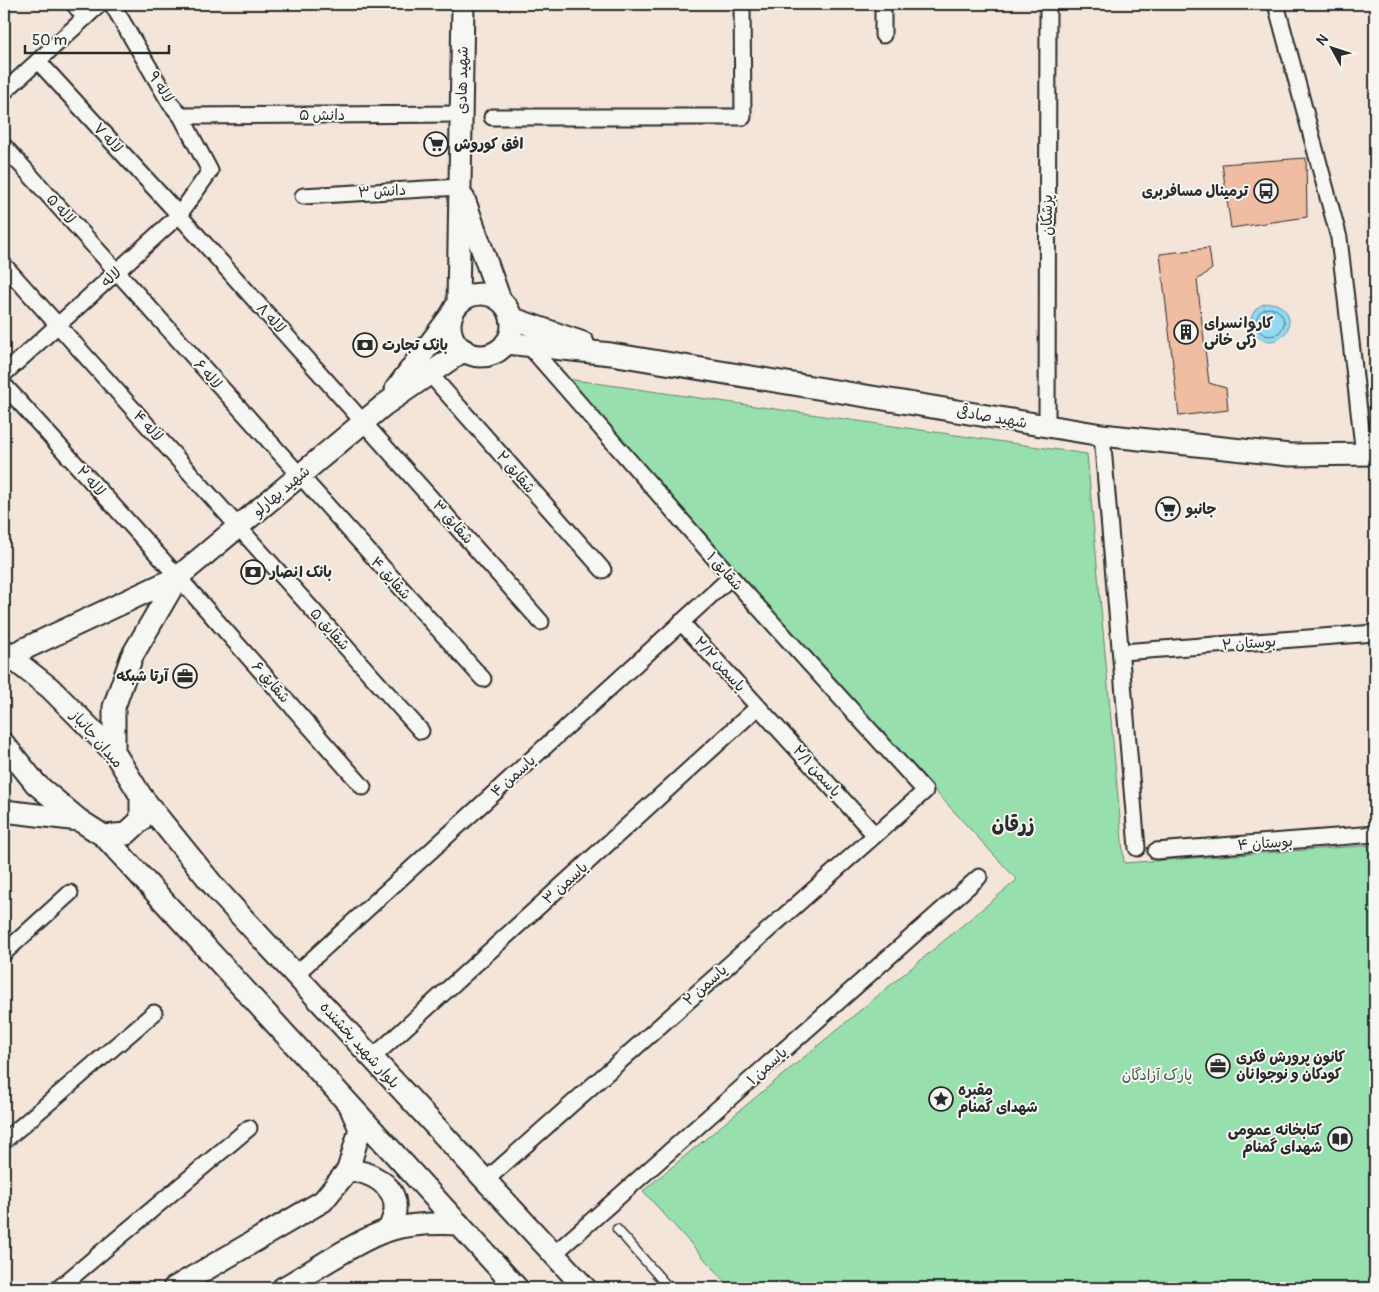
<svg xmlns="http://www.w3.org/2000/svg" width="1379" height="1292" font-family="Pangolin,'Playpen Sans Arabic',sans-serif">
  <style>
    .green { fill: #97dfad; stroke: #61856c }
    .water { fill: #91daf2; stroke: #6894a2 }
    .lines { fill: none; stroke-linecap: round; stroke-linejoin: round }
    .shore { stroke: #54717b; stroke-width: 1 }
    .building { fill: #f0bca2; stroke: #2b2b2b }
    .lane-casing { stroke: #2b2b2b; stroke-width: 11 }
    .street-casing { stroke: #2b2b2b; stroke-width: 19 }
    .secondary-casing { stroke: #2b2b2b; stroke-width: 25 }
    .lane { stroke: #f6f6f2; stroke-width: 8 }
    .street { stroke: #f6f6f2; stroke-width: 15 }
    .secondary { stroke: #f6f6f2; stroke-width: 21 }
    .labels { text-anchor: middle; stroke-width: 4; stroke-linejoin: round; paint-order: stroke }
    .street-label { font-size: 15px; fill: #2b2b2b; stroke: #f6f6f2 }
    .poi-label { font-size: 15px; font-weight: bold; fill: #2b2b2b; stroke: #f6f6f2; text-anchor: start }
    .park-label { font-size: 15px; fill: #46584c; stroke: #f6f6f2 }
    .district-label { font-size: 20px; font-weight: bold; fill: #2b2b2b; stroke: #f6f6f2 }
  </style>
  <rect width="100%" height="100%" fill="#f4e5da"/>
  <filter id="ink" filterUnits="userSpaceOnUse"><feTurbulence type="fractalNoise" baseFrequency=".02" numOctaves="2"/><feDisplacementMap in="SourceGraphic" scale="10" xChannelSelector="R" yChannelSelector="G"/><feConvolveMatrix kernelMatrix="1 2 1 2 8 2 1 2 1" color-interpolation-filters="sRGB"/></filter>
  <g filter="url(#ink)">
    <polygon class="green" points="554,377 1087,454 1124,863 1375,845 1375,1288 731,1288 643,1191 1017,880"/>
    <circle class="water" cx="1270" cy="322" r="19"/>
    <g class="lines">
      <circle class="shore" cx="1270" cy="322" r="14"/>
    </g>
    <g class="building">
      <polygon points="1306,158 1307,217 1231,228 1222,164"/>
      <polygon points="1209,248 1212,269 1197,280 1209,383 1226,388 1228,410 1179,416 1160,254"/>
    </g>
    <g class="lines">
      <g class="lane-casing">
        <polyline id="lane" points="617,1229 669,1288"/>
      </g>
      <g class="street-casing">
        <g id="street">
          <polyline points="74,4 85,18"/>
          <polyline points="1276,4 1339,238 1364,455"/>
          <polyline points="883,35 883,4"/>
          <polyline points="38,61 179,215 541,622"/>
          <polyline points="4,92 100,4"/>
          <polyline points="181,116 462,114"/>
          <polyline points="492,117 743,117 742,4"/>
          <polyline points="4,146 483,679"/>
          <polyline points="303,196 460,187"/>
          <polyline points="4,265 421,731"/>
          <polyline points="429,373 603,570"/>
          <polyline points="4,374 179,215 210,171 181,116 170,103 112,4"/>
          <polyline points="4,385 178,577 363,787"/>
          <polyline points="1047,427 1048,4"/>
          <polyline points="1102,435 1137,848"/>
          <polyline points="681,622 875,835"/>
          <polyline points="1122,652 1375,633"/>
          <polyline points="1156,851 1375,834"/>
          <polyline points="4,953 70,893"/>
          <polyline points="296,974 731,577"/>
          <polyline points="371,1059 758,707"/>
          <polyline points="4,1141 154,1013"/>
          <polyline points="486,1180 925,791 731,577 530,347"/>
          <polyline points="554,1254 979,877"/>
          <polyline points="59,1288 249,1128"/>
        </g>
      </g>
      <g class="secondary-casing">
        <g id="secondary">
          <polyline points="464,199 500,300"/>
          <circle cx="481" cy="325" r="31"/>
          <polyline points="458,304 463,4"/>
          <polyline points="511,318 583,343"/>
          <polyline points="506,343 611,354 1102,435 1290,455 1375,454"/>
          <polyline points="396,389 452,314"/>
          <polyline points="4,650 9,656 178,577 384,405 464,350"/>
          <polyline points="4,658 9,656 50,688 114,752 141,796 141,820 126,834 104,836 79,820 36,784 4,744"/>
          <polyline points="114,752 114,707 132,656 178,577"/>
          <polyline points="141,796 217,890 585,1288"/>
          <polyline points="4,811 79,820"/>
          <polyline points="104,836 517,1288"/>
          <path d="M348,1170C369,1171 398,1185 395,1211C394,1217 391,1224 389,1230"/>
          <polyline points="174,1288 323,1201 348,1170 360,1129 352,1111"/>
          <path d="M283,1288C314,1271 357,1240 389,1230C412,1223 436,1223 459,1224"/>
        </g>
      </g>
      <use href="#lane" class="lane"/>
      <use href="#street" class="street"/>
      <use href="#secondary" class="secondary"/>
    </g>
  </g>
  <defs>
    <g id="supermarket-ring" transform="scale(1.25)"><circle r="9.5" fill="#f6f6f2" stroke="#2b2b2b" stroke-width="1.5"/><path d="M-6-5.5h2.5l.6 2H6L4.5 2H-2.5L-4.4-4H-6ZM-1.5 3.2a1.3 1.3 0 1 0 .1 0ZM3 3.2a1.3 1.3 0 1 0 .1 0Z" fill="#2b2b2b"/></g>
    <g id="bus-ring" transform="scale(1.25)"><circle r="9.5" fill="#f6f6f2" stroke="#2b2b2b" stroke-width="1.5"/><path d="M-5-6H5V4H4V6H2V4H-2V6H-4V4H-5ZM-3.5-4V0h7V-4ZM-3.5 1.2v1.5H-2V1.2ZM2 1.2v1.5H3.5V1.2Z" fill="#2b2b2b"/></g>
    <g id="building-ring" transform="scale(1.25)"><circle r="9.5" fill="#f6f6f2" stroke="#2b2b2b" stroke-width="1.5"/><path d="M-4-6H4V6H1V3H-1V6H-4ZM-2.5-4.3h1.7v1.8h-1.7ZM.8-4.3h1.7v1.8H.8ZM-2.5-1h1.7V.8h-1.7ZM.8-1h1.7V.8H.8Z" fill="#2b2b2b"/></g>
    <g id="bank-ring" transform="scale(1.25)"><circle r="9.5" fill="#f6f6f2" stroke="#2b2b2b" stroke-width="1.5"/><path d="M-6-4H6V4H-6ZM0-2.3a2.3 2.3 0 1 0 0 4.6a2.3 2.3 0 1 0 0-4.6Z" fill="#2b2b2b"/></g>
    <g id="office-ring" transform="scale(1.25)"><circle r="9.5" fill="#f6f6f2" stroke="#2b2b2b" stroke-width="1.5"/><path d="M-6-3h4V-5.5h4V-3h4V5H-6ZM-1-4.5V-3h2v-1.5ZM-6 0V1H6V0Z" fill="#2b2b2b"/></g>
    <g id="sight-ring" transform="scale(1.25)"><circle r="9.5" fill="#f6f6f2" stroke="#2b2b2b" stroke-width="1.5"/><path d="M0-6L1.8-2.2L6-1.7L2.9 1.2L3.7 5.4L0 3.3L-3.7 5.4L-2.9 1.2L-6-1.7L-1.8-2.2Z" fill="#2b2b2b"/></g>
    <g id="library-ring" transform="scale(1.25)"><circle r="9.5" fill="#f6f6f2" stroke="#2b2b2b" stroke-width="1.5"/><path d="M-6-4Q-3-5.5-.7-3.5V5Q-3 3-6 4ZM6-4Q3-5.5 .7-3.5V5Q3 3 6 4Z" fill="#2b2b2b"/></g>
  </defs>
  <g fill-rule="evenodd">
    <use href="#supermarket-ring" x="436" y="144"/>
    <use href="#bus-ring" x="1266" y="191"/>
    <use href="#building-ring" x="1186" y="332"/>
    <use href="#bank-ring" x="365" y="345"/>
    <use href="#supermarket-ring" x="1168" y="509"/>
    <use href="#bank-ring" x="253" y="572"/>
    <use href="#office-ring" x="185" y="676"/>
    <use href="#office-ring" x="1218" y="1066"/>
    <use href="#sight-ring" x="941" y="1099"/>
    <use href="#library-ring" x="1340" y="1139"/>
  </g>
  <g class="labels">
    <g class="street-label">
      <text transform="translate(462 80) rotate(-89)" y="5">شهید هادی</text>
      <text transform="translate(161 87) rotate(58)" y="5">لاله ۹</text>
      <text x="322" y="120">دانش ۵</text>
      <text transform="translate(108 138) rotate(48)" y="5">لاله ۷</text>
      <text transform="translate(382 191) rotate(-3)" y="5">دانش ۳</text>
      <text transform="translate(61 209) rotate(48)" y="5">لاله ۵</text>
      <text transform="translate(1047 215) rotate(-90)" y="5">پزشکان</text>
      <text transform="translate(111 277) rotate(-42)" y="5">لاله</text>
      <text transform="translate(271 318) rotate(48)" y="5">لاله ۸</text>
      <text transform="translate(208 374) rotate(49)" y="5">لاله ۶</text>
      <text transform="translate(992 417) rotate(10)" y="5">شهید صادقی</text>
      <text transform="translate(148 426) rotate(48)" y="5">لاله ۴</text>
      <text transform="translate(516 472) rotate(49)" y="5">شقایق ۲</text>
      <text transform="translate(91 481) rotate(48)" y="5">لاله ۲</text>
      <text transform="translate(281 491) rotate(-40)" y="5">شهید بهارلو</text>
      <text transform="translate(453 522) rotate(48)" y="5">شقایق ۳</text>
      <text transform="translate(725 571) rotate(48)" y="5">شقایق ۱</text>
      <text transform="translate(391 578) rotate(48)" y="5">شقایق ۴</text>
      <text transform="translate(330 629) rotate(48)" y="5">شقایق ۵</text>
      <text transform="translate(1249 643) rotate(-4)" y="5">بوستان ۲</text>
      <text transform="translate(720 664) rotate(48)" y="5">یاسمن ۲/۲</text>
      <text transform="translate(271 682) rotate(49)" y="5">شقایق ۶</text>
      <text transform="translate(97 739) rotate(49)" y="5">میدان جانباز</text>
      <text transform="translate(817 771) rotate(48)" y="5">یاسمن ۲/۱</text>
      <text transform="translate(513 776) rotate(-42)" y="5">یاسمن ۴</text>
      <text transform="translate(1265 843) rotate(-4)" y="5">بوستان ۴</text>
      <text transform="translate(565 883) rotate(-42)" y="5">یاسمن ۳</text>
      <text transform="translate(705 985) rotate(-42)" y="5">یاسمن ۲</text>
      <text transform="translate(360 1045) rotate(48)" y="5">بلوار شهید بخشنده</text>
      <text transform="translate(767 1066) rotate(-42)" y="5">یاسمن ۱</text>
    </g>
    <g class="poi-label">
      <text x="454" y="149">افق کوروش</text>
      <text x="1248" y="196" text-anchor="end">ترمینال مسافربری</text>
      <text x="1204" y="328">کاروانسرای<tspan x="1204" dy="17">زکی خانی</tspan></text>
      <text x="382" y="350">بانک تجارت</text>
      <text x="1186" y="514">جانبو</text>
      <text x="270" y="577">بانک انصار</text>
      <text x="168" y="681" text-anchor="end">آرتا شبکه</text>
      <text x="1236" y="1062">کانون پرورش فکری<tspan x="1236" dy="17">کودکان و نوجوانان</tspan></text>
      <text x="958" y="1095">مقبره<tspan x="958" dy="17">شهدای گمنام</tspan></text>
      <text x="1322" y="1135" text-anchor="end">کتابخانه عمومی<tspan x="1322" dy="17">شهدای گمنام</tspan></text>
    </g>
    <g class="park-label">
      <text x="1157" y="1080">پارک آزادگان</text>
    </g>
    <g class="district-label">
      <text x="1013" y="831">زرقان</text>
    </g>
  </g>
  <rect width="1379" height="1292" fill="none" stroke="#f6f6f2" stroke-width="20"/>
  <rect x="10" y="10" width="1359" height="1272" fill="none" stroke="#2b2b2b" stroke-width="2" filter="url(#ink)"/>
  <g transform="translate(1332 48) rotate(310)" stroke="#f6f6f2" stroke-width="4" paint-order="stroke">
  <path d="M0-4L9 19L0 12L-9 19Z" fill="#2b2b2b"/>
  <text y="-8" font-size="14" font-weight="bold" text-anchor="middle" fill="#2b2b2b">N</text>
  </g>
  <path d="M25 45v8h144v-8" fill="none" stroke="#2b2b2b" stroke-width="2.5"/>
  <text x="32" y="45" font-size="15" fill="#2b2b2b" stroke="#f6f6f2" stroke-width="4" paint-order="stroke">50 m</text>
</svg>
